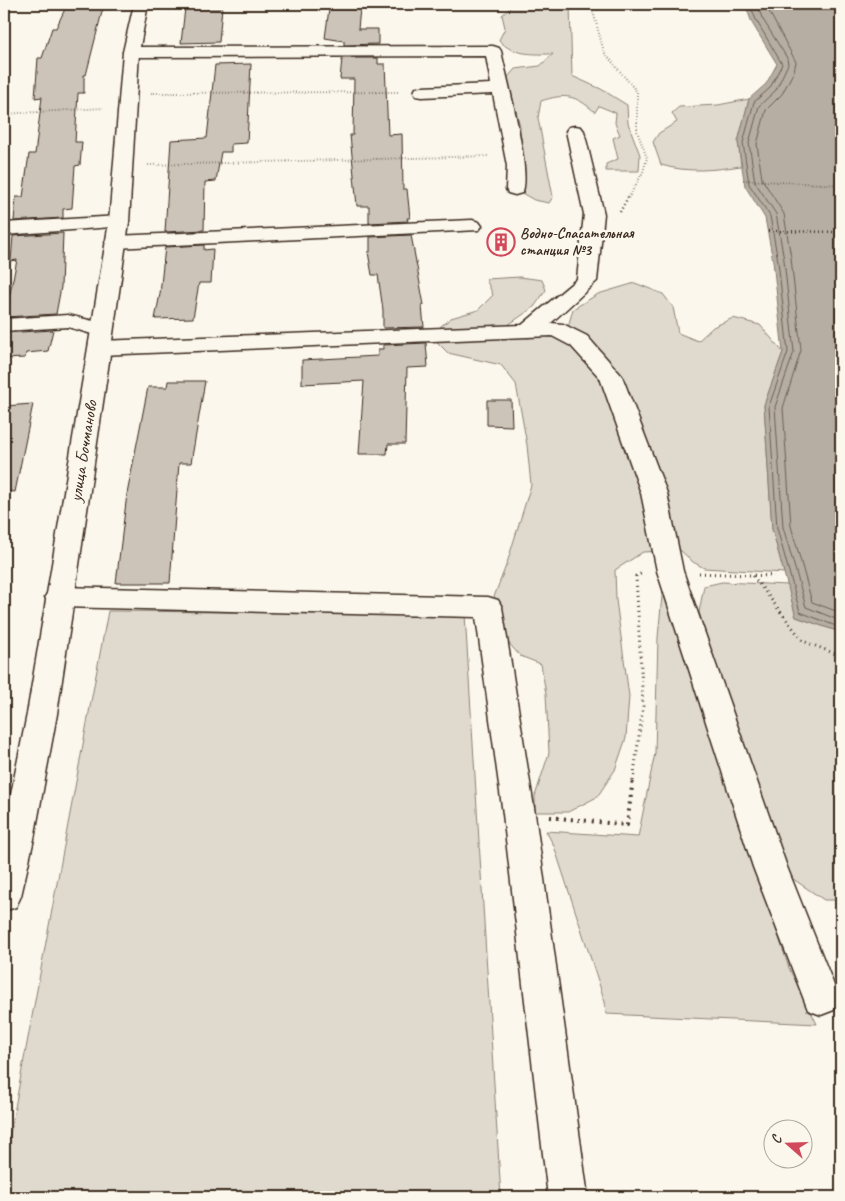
<svg xmlns="http://www.w3.org/2000/svg" width="845" height="1201" font-family="Caveat,sans-serif">
  <style>
    .green { fill: #dfd9ce; stroke: #8d8276 }
    .water { fill: #b6aea2; stroke: #85796d }
    .lines { fill: none; stroke-linecap: round; stroke-linejoin: round }
    .shore { stroke: #6c5f53; stroke-width: 1 }
    .building { fill: #ccc4b9; stroke: #3b2a1e }
    .minor-casing { stroke: #3b2a1e; stroke-width: 3 }
    .major-casing { stroke: #3b2a1e; stroke-width: 3 }
    .path-far3 { stroke: #3b2a1e; stroke-width: 2; stroke-dasharray: 0.5 2.5; stroke-linecap: butt }
    .path-far2 { stroke: #3b2a1e; stroke-width: 2.5; stroke-dasharray: 1 3; stroke-linecap: butt }
    .path-far1 { stroke: #3b2a1e; stroke-width: 3; stroke-dasharray: 1 4; stroke-linecap: butt }
    .path { stroke: #3b2a1e; stroke-width: 4; stroke-dasharray: 2 5; stroke-linecap: butt }
    .minor { fill: #fbf7ec; fill-rule: evenodd }
    .major { fill: #fbf7ec; fill-rule: evenodd }
    .labels { text-anchor: middle; stroke-width: 5; stroke-linejoin: round; paint-order: stroke }
    .far-poi-label { font-size: 15px; font-weight: bold; fill: #3b2a1e; stroke: #fbf7ec; text-anchor: start }
    .street-label { font-size: 18px; fill: #3b2a1e; stroke: #fbf7ec }
  </style>
  <rect width="100%" height="100%" fill="#fbf7ec"/>
  <filter id="ink" filterUnits="userSpaceOnUse"><feTurbulence type="fractalNoise" baseFrequency=".02" numOctaves="2"/><feDisplacementMap in="SourceGraphic" scale="10" xChannelSelector="R" yChannelSelector="G"/><feConvolveMatrix kernelMatrix="1 2 1 2 8 2 1 2 1" color-interpolation-filters="sRGB"/></filter>
  <g filter="url(#ink)">
    <g class="green">
      <path d="M508,4H570L572,76L601,89L627,105L628,123L640,155L639,171H606V164L618,159L613,138L620,135L615,123L616,113L599,106L595,112C575,95 566,93 541,101L538,118L553,197L549,203L534,200L520,192V126L507,78L515,69L540,66L553,54C535,54 512,56 499,40L505,28L502,15L510,8Z"/>
      <path d="M749,99L738,142L741,166C714,170 688,173 661,165L653,142L659,133L677,122L672,113L679,107L718,105Z"/>
      <polygon points="520,277 542,280 546,290 534,307 508,325 527,338 566,334 573,309 598,294 635,283 663,294 673,307 678,333 698,341 713,327 733,318 760,325 783,352 764,405 772,529 784,573 704,568 693,562 680,550 643,552 615,570 616,600 629,696 626,738 615,770 597,797 568,812 535,812 535,796 549,753 546,694 541,664 520,656 499,632 492,602 507,563 531,485 527,445 516,384 501,365 448,353 435,340 441,326 451,318 478,310 493,295 486,279"/>
      <polygon points="722,582 788,585 796,617 837,631 841,639 841,900 824,900 774,866 699,612 704,586"/>
      <polygon points="663,586 789,968 817,1024 606,1014 605,1002 554,846 546,831 638,837 655,753 658,637"/>
      <polygon points="108,611 465,614 501,1197 4,1197 4,1166"/>
    </g>
    <polygon class="water" points="745,4 841,4 841,639 837,631 796,617 772,529 764,405 783,352 773,261 765,218 745,186 738,142 749,99 766,84 777,64 752,23"/>
    <g class="lines">
      <g class="shore">
        <polyline points="750,4 756,20 782,64 770,88 754,102 743,143 749,184 770,216 778,261 788,352 769,406 777,528 800,612 841,628"/>
        <polyline points="757,4 762,18 787,58 788,64 776,90 759,106 749,143 755,182 776,214 784,260 794,352 775,407 783,527 806,607 841,621"/>
        <polyline points="765,4 796,62 794,71 782,94 766,110 757,144 762,179 784,214 791,258 801,350 783,408 791,526 812,602 841,613"/>
      </g>
    </g>
    <g class="building">
      <polygon points="80,4 104,4 86,75 84,75 84,93 78,93 75,142 82,142 80,165 75,166 72,208 63,209 63,218 14,221 16,197 23,197 29,154 35,154 42,97 35,98 38,58 42,58 52,28 56,28 65,9 78,9"/>
      <polygon points="222,7 219,42 181,43 185,8"/>
      <polygon points="329,9 360,9 358,29 378,29 378,44 344,45 344,41 325,38"/>
      <polygon points="342,58 378,58 378,64 385,64 388,135 402,134 403,189 407,189 410,218 407,218 408,221 369,223 369,206 357,206 350,135 353,135 354,79 340,79"/>
      <polygon points="251,64 247,143 231,144 231,152 221,152 216,181 205,182 204,230 165,232 171,140 207,138 215,65"/>
      <polygon points="63,233 61,287 56,314 5,317 17,260 11,261 13,236"/>
      <polygon points="411,235 424,305 422,306 424,327 383,328 383,310 378,275 372,275 368,252 370,252 370,237"/>
      <polygon points="204,245 204,250 213,249 211,283 199,283 193,318 155,319 160,294 165,247"/>
      <polygon points="53,330 48,351 26,353 25,358 4,359 4,333"/>
      <polygon points="426,343 428,367 407,368 405,444 388,444 387,454 359,454 364,381 302,384 302,360 378,356 378,349 383,349 383,345"/>
      <polygon points="168,381 205,381 191,463 179,463 170,583 116,583 127,494 148,387 167,387"/>
      <polygon points="487,400 511,400 512,426 487,425"/>
      <polygon points="33,404 15,492 4,490 4,406"/>
    </g>
    <g class="lines">
      <g class="minor-casing">
        <g id="minor">
          <path d="M493,46L499,48L501,51C506,75 533,176 522,193L515,195L508,193L506,189L507,166L493,94L422,97L416,96L414,92L416,88L422,87L491,84L486,56L131,57L125,55L123,52L125,49L131,47Z"/>
          <polygon points="575,126 581,127 584,131 604,214 597,281 551,323 563,324 587,336 622,376 667,493 683,571 787,867 839,998 834,1010 821,1015 808,1010 753,867 657,571 641,493 600,378 571,346 552,336 100,355 92,353 89,348 92,343 100,341 522,325 577,279 584,214 566,131 569,127"/>
          <polygon points="119,216 126,218 129,222 126,226 4,235 4,223"/>
          <polygon points="472,220 479,222 482,226 479,230 115,248 108,246 105,242 108,238 115,236"/>
          <polygon points="68,315 110,325 113,330 110,335 102,337 68,327 4,331 4,319"/>
          <polygon points="59,587 488,597 498,600 502,607 535,814 588,1197 548,1197 503,814 476,617 59,607 49,604 45,597 49,590"/>
        </g>
      </g>
      <g class="major-casing">
        <polygon id="major" points="134,4 148,4 139,52 129,222 111,348 57,714 34,839 21,896 16,907 4,911 4,829 27,714 109,222 123,52"/>
      </g>
      <g class="path-far3">
        <polyline points="560,4 570,8"/>
        <polyline points="591,4 604,52 637,92 637,131 647,158 643,172 628,199"/>
        <polyline points="4,6 46,4"/>
        <polyline points="151,93 400,92"/>
        <polyline points="4,114 103,108"/>
        <polyline points="148,165 489,156"/>
        <polyline points="743,180 841,185"/>
      </g>
      <g class="path-far2">
        <polyline points="620,212 628,197"/>
        <polyline points="768,231 841,232"/>
      </g>
      <g class="path-far1">
        <polyline points="699,573 774,576"/>
        <polyline points="753,576 803,641 841,656"/>
        <polyline points="633,781 643,706 636,576 643,573"/>
      </g>
      <polyline class="path" points="550,817 627,825 633,779"/>
      <use href="#minor" class="minor"/>
      <use href="#major" class="major"/>
    </g>
  </g>
  <defs>
    <g id="building-ring" transform="scale(1.4375)"><circle r="9.5" fill="#fbf7ec" stroke="#d1495b" stroke-width="1.5"/><path d="M-4-6H4V6H1V3H-1V6H-4ZM-2.5-4.3h1.7v1.8h-1.7ZM.8-4.3h1.7v1.8H.8ZM-2.5-1h1.7V.8h-1.7ZM.8-1h1.7V.8H.8Z" fill="#d1495b"/></g>
  </defs>
  <g fill-rule="evenodd">
    <use href="#building-ring" x="501" y="242"/>
  </g>
  <g class="labels">
    <g class="far-poi-label">
      <text x="520" y="238">Водно-Спасательная<tspan x="520" dy="17">станция №3</tspan></text>
    </g>
    <g class="street-label">
      <text transform="translate(83 451) rotate(-81)" y="6">улица Бочманово</text>
    </g>
  </g>
  <rect width="845" height="1201" fill="none" stroke="#fbf7ec" stroke-width="20"/>
  <rect x="10" y="10" width="825" height="1181" fill="none" stroke="#3b2a1e" stroke-width="2" filter="url(#ink)"/>
  <g transform="translate(788 1144) rotate(290)"><circle r="24" fill="#fbf7ec" stroke="#aea59a"/>
  <path d="M0-4L9 19L0 12L-9 19Z" fill="#d1495b"/>
  <text y="-8" font-size="14" font-weight="bold" text-anchor="middle" fill="#3b2a1e">С</text>
  </g>
</svg>
